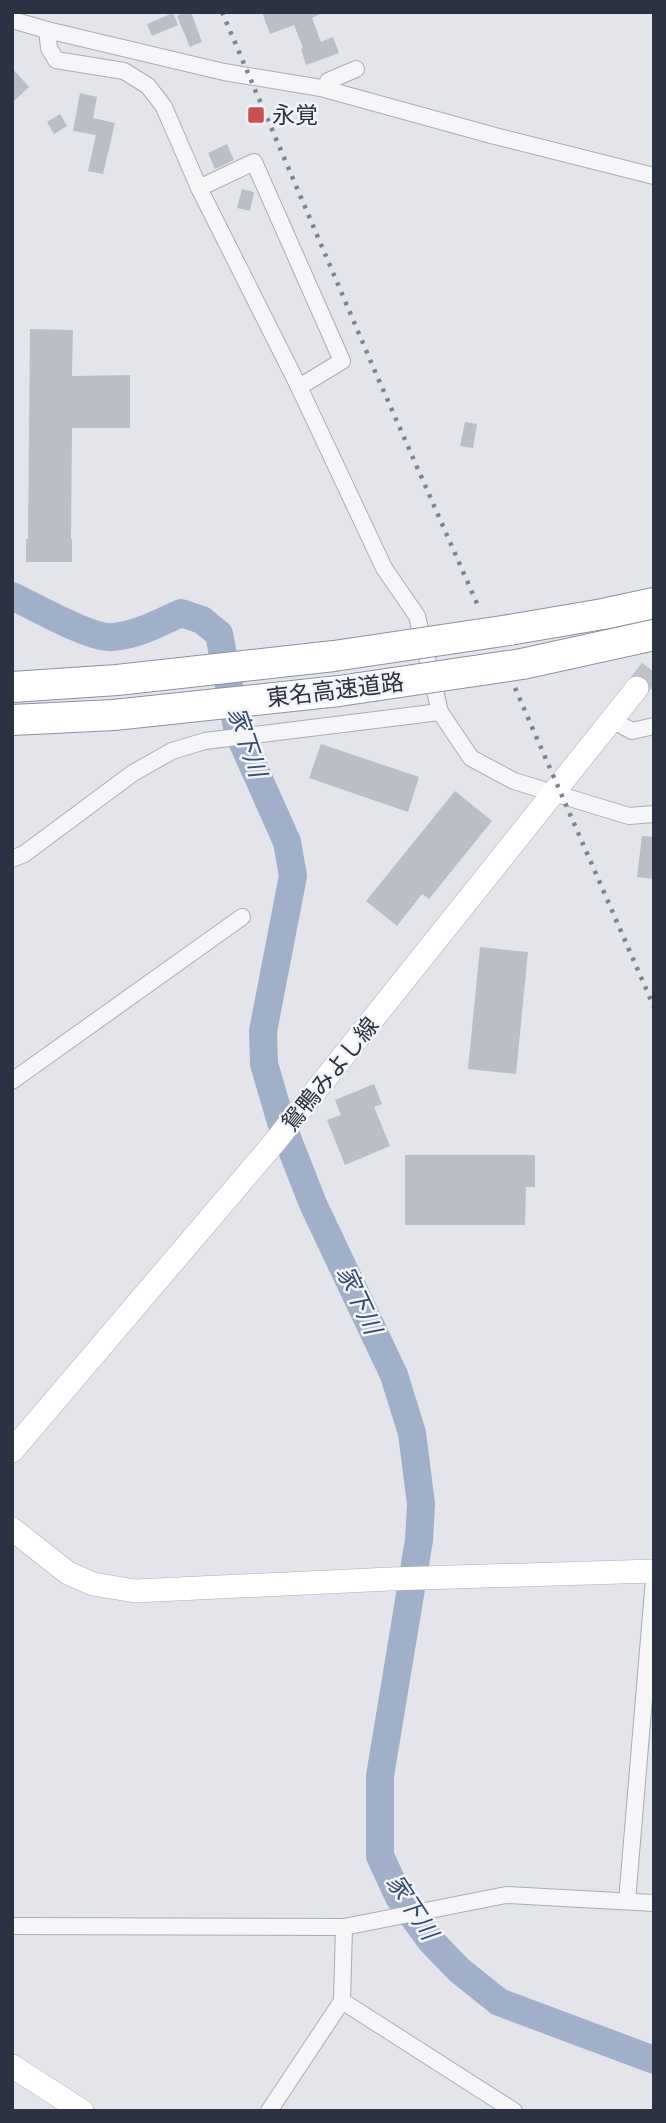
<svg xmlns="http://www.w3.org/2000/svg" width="666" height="2123" font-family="'Exo 2','Noto Sans JP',sans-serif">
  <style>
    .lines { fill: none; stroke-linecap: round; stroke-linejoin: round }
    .river { stroke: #a0b0c8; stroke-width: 28 }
    .building { fill: #bbbec7 }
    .secondary-tunnel { stroke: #bec1c8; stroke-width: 23; stroke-dasharray: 23 11; stroke-linecap: butt }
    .street-casing { stroke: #a8acb4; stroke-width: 18 }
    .secondary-casing { stroke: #a8acb4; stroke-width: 24 }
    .highway-casing { stroke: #8b91a0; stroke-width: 32 }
    .street { stroke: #f6f6f9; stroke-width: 16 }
    .secondary { stroke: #fff; stroke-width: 23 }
    .highway { stroke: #fff; stroke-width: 30 }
    .rail { stroke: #7d8393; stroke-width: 4.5; stroke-dasharray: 3.5 7; stroke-linecap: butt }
    .highway-bridge-casing { stroke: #8b91a0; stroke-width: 32; stroke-linecap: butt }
    .highway-bridge { stroke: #fff; stroke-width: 30 }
    .poi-dot { fill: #c75056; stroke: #f3f4f8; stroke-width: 2.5 }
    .labels { text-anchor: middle; stroke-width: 5; stroke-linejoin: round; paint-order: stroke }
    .poi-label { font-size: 23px; fill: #2c3242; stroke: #f3f4f8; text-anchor: start }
    .street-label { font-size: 23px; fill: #2c3242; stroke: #f3f4f8 }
    .water-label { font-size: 24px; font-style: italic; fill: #384d73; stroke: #f3f4f8 }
  </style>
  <rect width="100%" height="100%" fill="#e3e5ea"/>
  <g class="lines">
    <path class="river" d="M12,596C34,606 92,640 113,637C137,635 159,623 181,613L202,620L219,634L238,732L287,842L293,876L263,1031L264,1064L281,1122L313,1204L394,1375L412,1433L421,1504L419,1540L380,1776V1856L399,1897L431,1941L459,1970L499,2002L654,2060"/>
  </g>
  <g class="building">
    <polygon points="185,12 191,12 202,42 190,47 177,16"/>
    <polygon points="262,12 324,12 312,18 321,42 333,37 339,53 306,65 301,49 303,48 294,25 270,34"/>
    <polygon points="173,13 178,25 152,36 147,24"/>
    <polygon points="12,68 29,87 12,103"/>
    <polygon points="80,93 97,97 93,118 115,123 103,174 88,171 96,135 73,131"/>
    <polygon points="60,114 67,126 54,134 47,122"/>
    <polygon points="227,144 234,160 215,169 208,153"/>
    <polygon points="242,189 254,192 250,211 237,208"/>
    <polygon points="30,329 73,330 72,376 130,375 130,428 72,428 71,539 72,539 72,562 26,562 26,539 28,539"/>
    <polygon points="465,422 477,424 473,448 460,446"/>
    <polygon points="321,744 419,777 408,812 309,778"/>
    <polygon points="455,791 492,821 429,899 422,894 397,926 366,901"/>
    <polygon points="642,836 654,837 654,879 637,877"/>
    <polygon points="480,947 528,952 516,1074 468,1069"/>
    <polygon points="374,1084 382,1104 374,1107 390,1146 345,1165 327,1120 341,1115 335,1100"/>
    <polygon points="405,1155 535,1155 535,1187 526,1187 525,1225 405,1225"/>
  </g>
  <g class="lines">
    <polyline class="secondary-tunnel" points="637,688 654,666"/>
    <g class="street-casing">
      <g id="street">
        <polyline points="12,20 47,30 49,48 56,60 124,71 148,86 164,107 199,188 299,387 384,568 417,616 440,712"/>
        <polyline points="47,30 224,72 321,88 495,136 654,176"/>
        <polyline points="328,81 356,69"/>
        <polyline points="199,188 254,162 342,361 299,387"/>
        <polyline points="612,720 632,731 654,726"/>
        <polyline points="12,859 24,854 133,773 172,751 205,741 440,712 471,758 514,781 629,816 654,814"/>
        <polyline points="12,1081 242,917"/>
        <polyline points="627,1901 654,1579"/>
        <polyline points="12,1926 344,1927 506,1895 654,1903"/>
        <polyline points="342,2001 514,2111"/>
        <polyline points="269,2111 342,2001 344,1927"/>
      </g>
    </g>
    <g class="secondary-casing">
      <g id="secondary">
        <polyline points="12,1451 274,1143 637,688"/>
        <polyline points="12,1529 68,1573 93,1584 135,1591 390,1579 654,1571"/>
        <polyline points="12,2066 82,2111"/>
      </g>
    </g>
    <g class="highway-casing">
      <g id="highway">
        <polyline points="509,630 603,614 654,603"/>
        <polyline points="522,664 654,635"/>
        <polyline points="12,687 117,680 334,656"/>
      </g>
    </g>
    <use href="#street" class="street"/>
    <use href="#secondary" class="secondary"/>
    <use href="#highway" class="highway"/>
    <g class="rail">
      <polyline points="222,12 377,376 479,608"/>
      <polyline points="515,688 654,1007"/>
    </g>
    <g class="highway-bridge-casing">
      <g id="highway-bridge">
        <polyline points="334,656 509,630"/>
        <polyline points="12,720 114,715 339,691 522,664"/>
      </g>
    </g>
    <use href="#highway-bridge" class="highway-bridge"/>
  </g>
  <rect class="poi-dot" x="247" y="106" width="18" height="18" rx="3.5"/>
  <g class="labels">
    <g class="poi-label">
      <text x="272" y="123">永覚</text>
    </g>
    <g class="street-label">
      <text transform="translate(335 690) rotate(-7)" y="8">東名高速道路</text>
      <text transform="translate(330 1074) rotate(-51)" y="8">鴛鴨みよし線</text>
    </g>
    <g class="water-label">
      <text transform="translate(247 742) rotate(71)" y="8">家下川</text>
      <text transform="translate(359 1300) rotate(65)" y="8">家下川</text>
      <text transform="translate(412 1907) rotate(57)" y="8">家下川</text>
    </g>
  </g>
  <rect width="666" height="2123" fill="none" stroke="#2c3242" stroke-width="28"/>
</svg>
